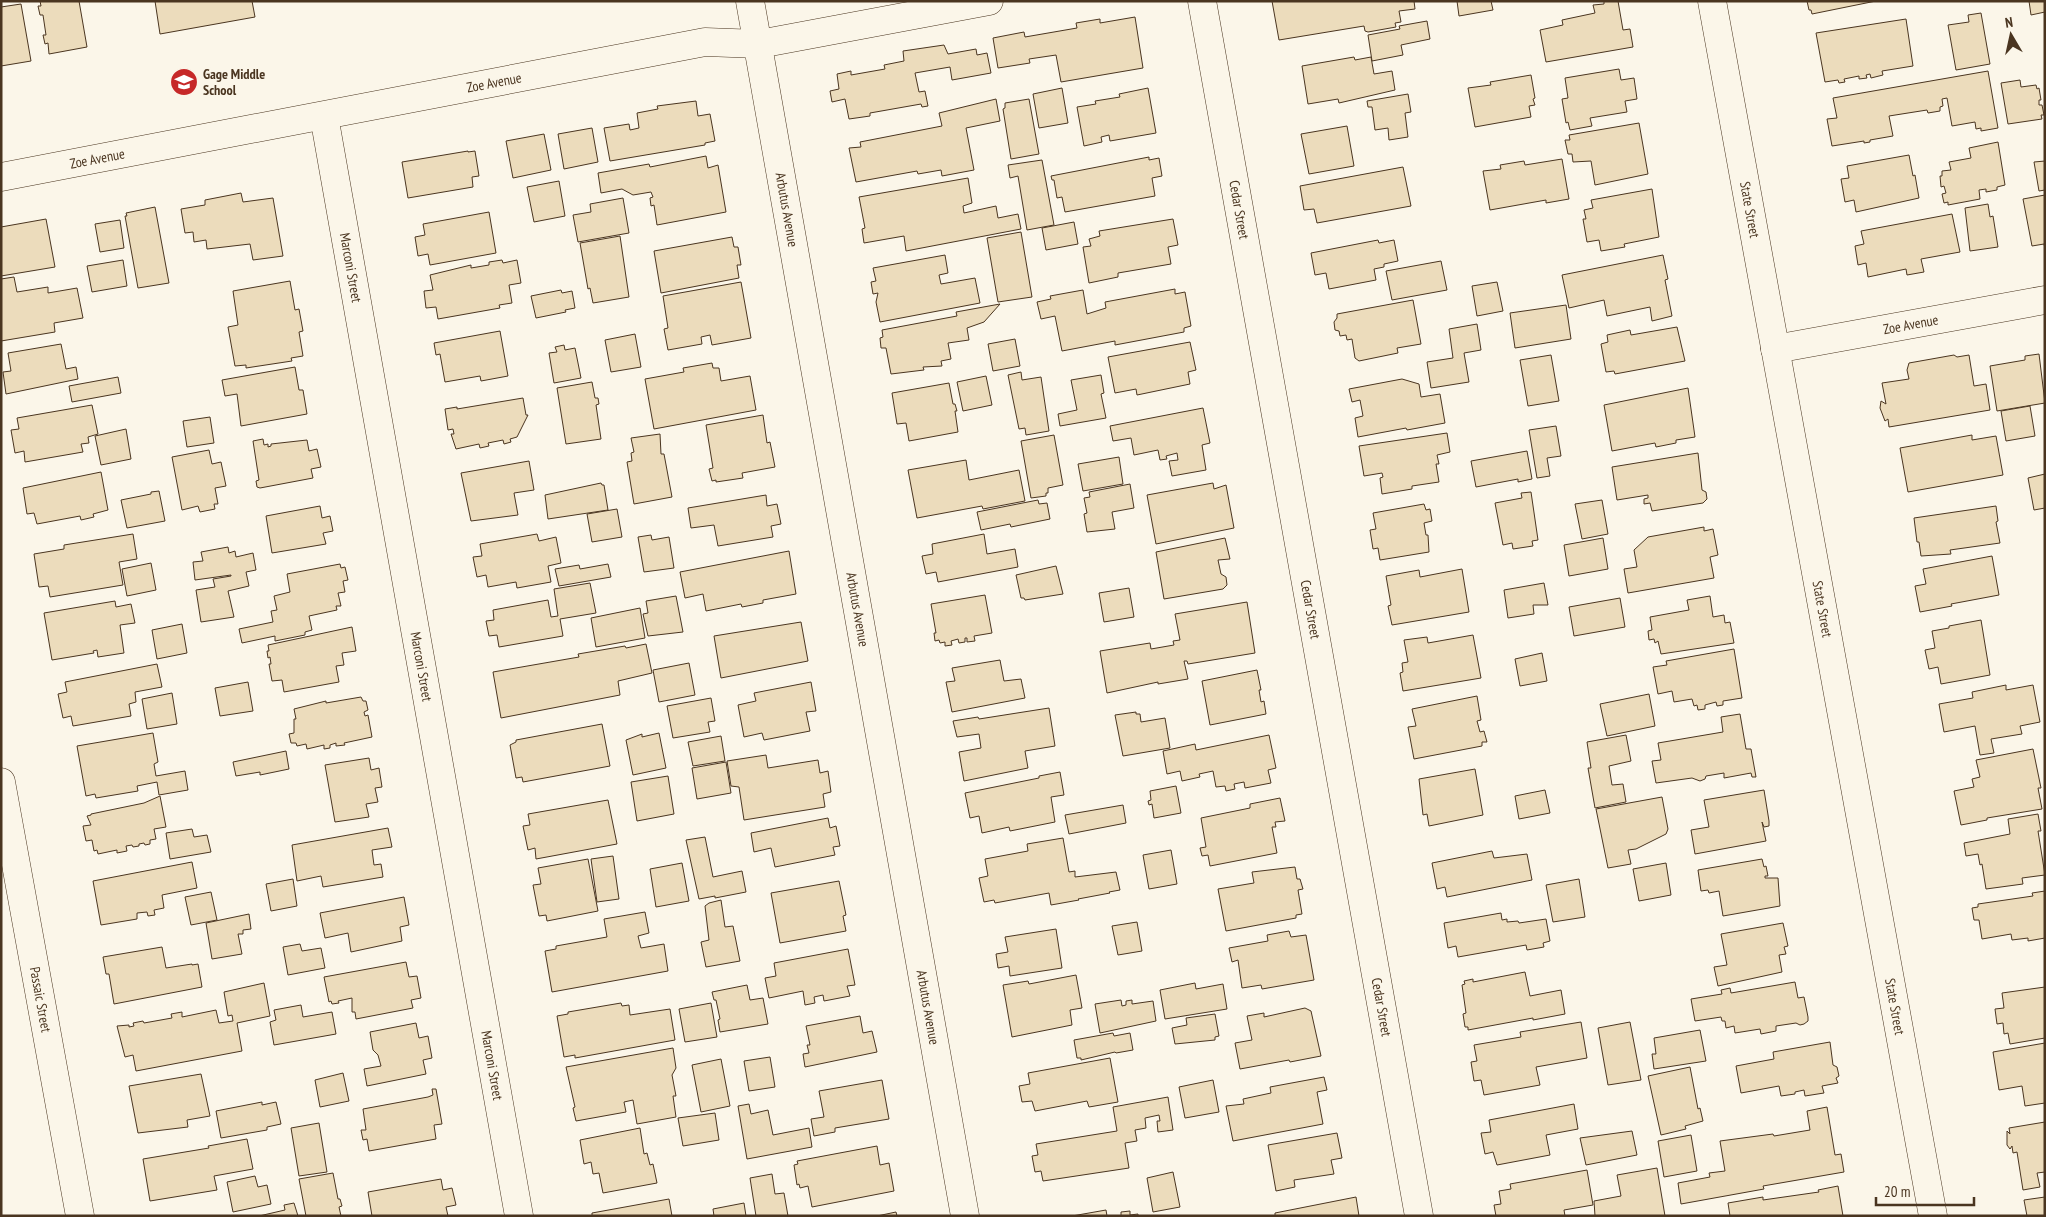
<svg xmlns="http://www.w3.org/2000/svg" width="2046" height="1217" font-family="'PT Sans Narrow',sans-serif">
  <style>
    .building { fill: #ecdcbc; stroke: #4a3520 }
    .lines { fill: none; stroke-linecap: round; stroke-linejoin: round }
    .street-casing { stroke: #4a3520; stroke-width: 29 }
    .secondary-casing { stroke: #4a3520; stroke-width: 29 }
    .street { stroke: #fbf6e9; stroke-width: 28 }
    .secondary { stroke: #fbf6e9; stroke-width: 28 }
    .labels { text-anchor: middle; stroke-width: 4; stroke-linejoin: round; paint-order: stroke }
    .poi-label { font-size: 14px; font-weight: bold; fill: #4a3520; stroke: #fbf6e9; text-anchor: start }
    .street-label { font-size: 14px; fill: #4a3520; stroke: #fbf6e9 }
  </style>
  <rect width="100%" height="100%" fill="#fbf6e9"/>
  <g class="building">
    <polygon points="40,1 79,1 87,47 49,54 48,43 45,44 43,35 46,35 43,15 40,15 38,6 41,6"/>
    <polygon points="155,1 252,1 255,17 160,34"/>
    <polygon points="1272,1 1414,1 1415,9 1399,11 1401,22 1395,23 1396,27 1368,32 1365,31 1364,26 1279,40"/>
    <polygon points="1457,1 1491,1 1493,10 1459,16"/>
    <polygon points="1604,1 1618,1 1623,30 1630,29 1633,47 1546,62 1540,30 1563,25 1562,20 1595,13 1593,5 1604,4"/>
    <polygon points="1807,1 1876,1 1812,14 1811,10 1809,10"/>
    <polygon points="2029,1 2045,1 2045,12 2031,15"/>
    <polygon points="21,4 31,61 1,66 1,7"/>
    <polygon points="1981,13 1990,64 1956,70 1948,25 1969,22 1968,15"/>
    <polygon points="1135,17 1143,68 1061,82 1056,55 1029,59 1030,63 998,68 993,38 1024,32 1025,37 1077,28 1076,23 1100,19 1100,23"/>
    <polygon points="1906,19 1913,66 1882,71 1883,75 1871,78 1870,74 1866,75 1867,78 1859,79 1859,76 1844,79 1845,82 1839,83 1838,80 1825,82 1816,33"/>
    <polygon points="1427,21 1430,39 1401,45 1403,55 1372,61 1368,35 1400,29 1399,26"/>
    <polygon points="944,45 948,54 976,49 977,55 987,53 991,73 952,80 950,67 915,73 919,92 925,91 928,106 922,107 921,104 870,113 870,116 849,119 845,99 832,102 830,91 839,89 837,74 851,71 851,75 885,69 884,65 904,61 903,51"/>
    <polygon points="1354,57 1355,60 1371,57 1374,74 1392,71 1395,90 1339,103 1338,99 1308,104 1302,66"/>
    <polygon points="1619,69 1621,80 1634,78 1637,99 1625,101 1627,112 1590,118 1592,126 1570,130 1568,122 1566,123 1562,99 1568,98 1565,78"/>
    <polygon points="1988,71 1998,128 1981,131 1981,128 1976,129 1975,122 1952,126 1947,98 1942,99 1943,106 1940,107 1940,111 1928,113 1927,110 1889,116 1893,136 1870,140 1870,142 1864,143 1864,141 1832,146 1827,119 1837,118 1833,98"/>
    <polygon points="1531,75 1535,98 1533,99 1535,105 1529,106 1531,117 1475,127 1468,88 1491,85 1490,82"/>
    <polygon points="2020,80 2021,87 2036,85 2037,89 2039,88 2041,100 2039,100 2039,105 2042,105 2044,115 2041,115 2042,119 2008,124 2001,83"/>
    <polygon points="1062,88 1068,123 1039,128 1033,94"/>
    <polygon points="1148,88 1156,133 1110,141 1109,135 1101,137 1102,142 1084,146 1077,107 1096,104 1095,101 1120,97 1119,94"/>
    <polygon points="1408,94 1411,112 1405,113 1408,137 1389,140 1388,128 1375,130 1372,107 1368,107 1367,101"/>
    <polygon points="996,99 1000,121 966,128 974,170 942,176 941,170 918,174 917,171 856,182 849,148 861,147 860,142 942,126 939,113"/>
    <polygon points="1029,99 1039,154 1011,159 1003,109 1005,108 1005,103"/>
    <polygon points="696,101 698,116 710,114 715,141 705,143 705,145 610,161 604,128 629,124 630,130 639,128 637,113 658,109 657,106"/>
    <polygon points="1639,123 1648,174 1595,185 1591,161 1573,162 1572,154 1568,154 1565,140 1570,140 1569,135"/>
    <polygon points="1347,126 1354,166 1309,174 1301,134"/>
    <polygon points="592,128 598,162 564,169 558,134"/>
    <polygon points="544,134 551,170 513,178 506,141"/>
    <polygon points="1998,142 2005,185 1997,187 1997,190 1986,192 1986,189 1979,190 1980,199 1948,205 1948,202 1944,203 1942,194 1946,193 1944,186 1941,187 1940,176 1942,176 1942,171 1951,170 1949,162 1971,158 1969,148"/>
    <polygon points="468,151 468,152 475,151 479,176 472,177 473,187 408,198 402,162"/>
    <polygon points="1909,155 1913,176 1915,175 1919,198 1856,212 1854,200 1845,202 1841,179 1849,178 1847,166"/>
    <polygon points="706,156 708,168 718,165 726,212 657,225 654,205 651,206 650,198 653,197 651,192 633,195 622,189 601,193 598,173 649,164 650,167"/>
    <polygon points="1149,157 1149,160 1159,158 1162,176 1152,178 1155,196 1065,212 1062,197 1057,198 1054,180 1052,180 1051,176"/>
    <polygon points="1562,159 1569,199 1546,203 1546,200 1490,210 1483,171 1501,169 1500,165 1524,161 1525,165"/>
    <polygon points="1042,160 1054,225 1027,230 1018,176 1010,178 1008,165"/>
    <polygon points="2045,161 2045,190 2039,191 2034,162"/>
    <polygon points="1403,167 1411,206 1317,223 1314,209 1304,210 1300,186"/>
    <polygon points="968,178 972,203 963,206 964,213 996,206 998,218 1018,214 1021,229 906,251 904,236 864,243 862,229 865,228 859,197"/>
    <polygon points="559,181 565,216 534,222 527,187"/>
    <polygon points="1652,189 1659,237 1624,244 1625,247 1601,251 1599,240 1587,242 1583,219 1586,219 1584,210 1593,208 1591,200"/>
    <polygon points="241,193 243,202 273,198 283,256 253,260 250,244 207,249 206,240 194,242 193,232 185,233 181,209 205,205 205,200"/>
    <polygon points="2045,195 2045,249 2044,244 2032,246 2023,199"/>
    <polygon points="623,198 629,233 578,242 573,215 591,212 590,204"/>
    <polygon points="1988,204 1990,217 1993,216 1998,247 1970,251 1965,208"/>
    <polygon points="155,207 169,283 138,288 125,216 127,216 126,213"/>
    <polygon points="489,212 496,253 430,265 428,254 418,256 415,237 425,235 423,224"/>
    <polygon points="1952,214 1960,252 1921,259 1924,272 1907,275 1906,269 1868,277 1866,263 1858,265 1855,246 1864,244 1861,231"/>
    <polygon points="46,219 55,267 1,276 1,227"/>
    <polygon points="1173,219 1178,245 1168,247 1171,264 1118,273 1118,277 1089,283 1083,247 1091,246 1089,239 1100,236 1099,231"/>
    <polygon points="120,220 124,248 100,252 95,224"/>
    <polygon points="1074,222 1078,244 1046,250 1042,228"/>
    <polygon points="1021,232 1032,297 998,302 987,238"/>
    <polygon points="620,236 629,297 593,303 590,288 588,289 580,243"/>
    <polygon points="732,237 734,247 738,247 741,265 737,265 739,278 661,293 654,251"/>
    <polygon points="1378,240 1379,243 1394,240 1398,261 1384,264 1384,267 1374,269 1376,280 1329,289 1326,273 1315,275 1311,253"/>
    <polygon points="945,255 948,273 939,275 941,284 975,278 980,303 880,322 876,302 878,293 873,294 871,282 876,281 873,268"/>
    <polygon points="1663,255 1668,279 1665,280 1672,316 1652,321 1650,307 1607,316 1604,300 1569,308 1562,275"/>
    <polygon points="123,260 127,286 92,292 87,266"/>
    <polygon points="502,260 503,263 517,260 521,283 509,285 512,303 499,305 500,308 438,319 436,307 426,308 424,291 433,290 430,275 471,265 471,268 489,265 489,262"/>
    <polygon points="1441,261 1447,290 1392,300 1386,271"/>
    <polygon points="14,277 17,292 48,287 48,293 77,288 83,318 54,323 55,332 1,341 1,279"/>
    <polygon points="290,281 295,310 299,309 303,331 299,332 303,356 291,358 292,361 246,368 246,365 235,366 228,327 238,325 233,291"/>
    <polygon points="741,282 751,338 712,345 710,335 701,337 702,344 668,350 664,329 668,328 663,296"/>
    <polygon points="1497,282 1503,311 1477,316 1472,286"/>
    <polygon points="1175,289 1175,294 1185,292 1191,326 1184,328 1184,332 1115,345 1115,341 1062,351 1055,316 1041,319 1037,302 1051,299 1050,296 1083,290 1087,314 1106,308 1105,302"/>
    <polygon points="561,290 562,293 572,291 575,308 565,310 566,312 536,318 531,296"/>
    <polygon points="1413,300 1421,344 1397,348 1398,353 1359,361 1355,358 1352,339 1347,340 1346,335 1340,336 1339,331 1335,330 1334,322 1337,318 1337,314"/>
    <polygon points="1000,304 984,322 967,328 969,340 948,343 951,359 941,361 942,366 923,367 924,370 891,374 886,348 881,348 880,338 883,337 882,330 957,316 956,312"/>
    <polygon points="1566,305 1571,339 1515,348 1510,313"/>
    <polygon points="1477,324 1481,350 1464,353 1469,382 1431,388 1427,362 1453,358 1449,329"/>
    <polygon points="1677,327 1685,361 1615,374 1614,371 1606,372 1601,344 1608,342 1607,335 1630,330 1631,335"/>
    <polygon points="500,331 508,376 481,381 480,376 445,382 440,354 436,355 434,343"/>
    <polygon points="635,334 641,367 611,372 605,340"/>
    <polygon points="1015,339 1020,366 993,371 988,344"/>
    <polygon points="1190,342 1196,370 1188,372 1190,384 1137,395 1136,389 1115,393 1108,357"/>
    <polygon points="61,344 66,369 76,367 78,379 6,394 3,372 11,371 8,353"/>
    <polygon points="564,345 565,350 575,348 581,378 554,383 549,353 557,352 555,347"/>
    <polygon points="2039,354 2045,403 1997,411 1990,366 2025,360 2025,356"/>
    <polygon points="1551,355 1559,401 1528,406 1520,360"/>
    <polygon points="1954,355 1957,357 1969,355 1974,386 1986,384 1990,410 1889,427 1888,419 1885,421 1880,408 1881,401 1886,404 1882,383 1909,379 1907,370 1909,363"/>
    <polygon points="712,363 713,368 719,368 721,381 750,376 756,410 654,429 645,379 684,372 683,368"/>
    <polygon points="295,367 299,390 303,390 307,414 241,426 237,394 225,396 222,380"/>
    <polygon points="1021,372 1022,380 1041,377 1049,431 1026,435 1025,428 1019,429 1008,375"/>
    <polygon points="1101,375 1104,393 1101,394 1106,418 1060,426 1058,414 1077,410 1071,380"/>
    <polygon points="986,376 992,405 963,411 957,382"/>
    <polygon points="118,377 121,393 72,402 69,386"/>
    <polygon points="1402,379 1419,384 1421,397 1440,394 1445,423 1407,430 1406,428 1358,437 1355,418 1363,416 1360,400 1352,402 1349,389"/>
    <polygon points="592,382 595,398 598,398 599,404 596,405 601,439 566,444 557,388"/>
    <polygon points="949,383 953,404 955,404 957,411 955,411 958,432 909,441 906,423 897,424 892,393"/>
    <polygon points="1688,388 1695,437 1676,440 1676,443 1656,447 1655,443 1612,451 1604,405"/>
    <polygon points="523,398 526,415 528,415 517,437 510,439 511,442 504,444 503,440 488,443 489,446 480,448 479,444 456,449 451,434 454,434 453,429 448,430 445,409 457,407 457,409"/>
    <polygon points="92,405 98,434 88,437 89,443 81,444 83,452 25,462 24,451 15,453 11,430 19,429 17,418"/>
    <polygon points="2030,406 2035,436 2006,441 2001,411"/>
    <polygon points="1203,408 1210,443 1202,445 1206,470 1172,476 1169,461 1178,460 1177,453 1166,456 1167,459 1160,460 1158,450 1134,455 1131,438 1113,441 1110,426"/>
    <polygon points="763,415 767,443 770,442 775,467 742,473 743,478 716,482 716,480 712,481 709,469 713,468 706,425"/>
    <polygon points="210,417 214,443 187,447 183,421"/>
    <polygon points="1556,426 1561,456 1547,458 1550,476 1537,478 1529,430"/>
    <polygon points="126,429 131,459 101,465 95,436"/>
    <polygon points="1447,433 1450,452 1437,455 1439,464 1436,464 1439,482 1412,486 1412,489 1382,494 1380,478 1383,477 1382,473 1364,476 1359,446"/>
    <polygon points="660,434 661,454 664,454 672,497 634,504 627,462 632,461 631,453 634,452 631,438"/>
    <polygon points="1054,435 1063,485 1048,488 1048,493 1046,493 1046,496 1031,498 1021,441"/>
    <polygon points="1972,435 1972,440 1996,436 2003,475 1908,492 1900,448"/>
    <polygon points="263,439 264,445 268,444 268,447 271,446 271,444 307,440 309,451 317,449 321,467 311,469 313,478 260,488 257,487 256,481 259,480 253,441"/>
    <polygon points="209,450 212,464 221,462 226,486 215,488 218,504 214,504 215,509 200,512 198,506 182,510 172,457"/>
    <polygon points="1527,451 1532,479 1518,482 1518,479 1476,487 1471,461"/>
    <polygon points="1698,453 1702,490 1706,492 1707,499 1703,503 1652,511 1650,503 1644,504 1644,499 1648,498 1648,495 1617,500 1612,467"/>
    <polygon points="1119,457 1123,484 1083,491 1078,464"/>
    <polygon points="966,460 969,480 1019,470 1025,501 983,509 982,506 917,518 908,470"/>
    <polygon points="529,461 534,490 514,493 518,515 471,521 461,473"/>
    <polygon points="101,472 108,510 93,514 94,517 81,520 80,516 37,524 34,513 27,514 23,488"/>
    <polygon points="2045,474 2045,508 2034,510 2028,478"/>
    <polygon points="601,483 602,485 604,485 608,510 548,519 545,495"/>
    <polygon points="1213,483 1214,489 1226,485 1234,528 1156,544 1147,495"/>
    <polygon points="1130,484 1134,508 1112,512 1115,529 1087,532 1084,514 1087,513 1084,498 1090,497 1089,492"/>
    <polygon points="159,491 165,521 127,528 121,500 151,494 151,492"/>
    <polygon points="1531,492 1538,540 1532,541 1533,546 1513,549 1512,543 1503,545 1495,503 1522,498 1521,493"/>
    <polygon points="766,495 767,506 777,504 781,524 771,526 773,537 718,546 714,525 691,528 688,508"/>
    <polygon points="1038,500 1039,504 1047,503 1050,519 1011,527 1010,524 981,530 977,512"/>
    <polygon points="1602,500 1608,534 1582,539 1575,504"/>
    <polygon points="1424,504 1426,510 1430,509 1432,521 1424,523 1426,535 1428,535 1429,552 1380,560 1378,548 1373,549 1370,530 1376,529 1373,513"/>
    <polygon points="320,506 322,518 330,516 333,531 323,533 326,544 272,553 266,516"/>
    <polygon points="1996,506 1998,521 1996,522 2000,543 1950,550 1951,554 1921,556 1919,542 1917,542 1914,518"/>
    <polygon points="617,509 622,537 592,542 587,514"/>
    <polygon points="1704,527 1704,531 1713,529 1718,555 1710,557 1714,578 1628,593 1624,569 1637,567 1634,550 1648,537"/>
    <polygon points="133,534 137,559 119,562 123,585 50,597 48,586 39,587 34,554 64,549 64,545"/>
    <polygon points="537,534 539,541 556,537 561,563 548,566 551,582 517,588 516,582 488,587 486,575 477,577 473,557 482,556 480,544"/>
    <polygon points="984,534 987,554 1015,549 1018,567 938,582 936,572 926,574 922,556 933,554 932,544"/>
    <polygon points="651,535 652,540 669,537 674,568 644,572 638,537"/>
    <polygon points="1225,538 1230,559 1218,560 1221,574 1226,577 1227,585 1223,589 1164,599 1156,552"/>
    <polygon points="1603,538 1608,569 1569,576 1564,545"/>
    <polygon points="228,547 229,553 235,551 236,557 253,553 256,570 246,572 249,586 228,591 234,617 201,622 196,590 215,587 213,579 231,576 231,575 195,580 193,562 203,561 201,552"/>
    <polygon points="789,551 796,594 763,600 763,603 742,607 741,604 706,611 703,594 685,598 680,572"/>
    <polygon points="1992,556 1999,595 1951,604 1952,606 1920,612 1915,586 1926,584 1923,569"/>
    <polygon points="151,563 156,590 127,596 122,569"/>
    <polygon points="340,564 341,568 345,567 348,580 343,581 345,592 338,593 341,606 336,606 337,610 309,616 312,630 305,632 305,635 275,641 275,636 242,643 239,629 273,622 271,611 277,610 274,596 290,592 287,574"/>
    <polygon points="608,564 611,577 559,586 555,569 579,565 580,569"/>
    <polygon points="1056,566 1063,594 1025,600 1024,598 1021,598 1016,575"/>
    <polygon points="1462,569 1469,612 1392,625 1388,606 1391,605 1386,576 1419,570 1420,577"/>
    <polygon points="590,583 596,613 560,619 563,636 499,647 497,635 489,636 486,621 494,620 493,610 548,600 551,617 558,616 554,589"/>
    <polygon points="1544,583 1548,605 1533,605 1534,614 1508,618 1504,590"/>
    <polygon points="1129,588 1134,617 1104,622 1099,593"/>
    <polygon points="985,595 992,633 974,636 975,641 967,642 967,638 965,638 965,642 959,643 958,639 951,641 952,645 945,646 945,642 940,643 939,640 935,641 934,633 936,633 931,604"/>
    <polygon points="676,596 683,632 648,636 643,614 648,613 646,601"/>
    <polygon points="1710,596 1713,617 1724,615 1725,623 1730,622 1734,643 1661,654 1658,641 1655,643 1654,639 1649,640 1648,631 1652,630 1650,617 1689,610 1687,600"/>
    <polygon points="1620,598 1625,627 1574,636 1569,607"/>
    <polygon points="115,601 116,607 131,604 135,623 120,625 124,653 98,657 97,650 93,651 94,653 52,660 44,613"/>
    <polygon points="1247,602 1255,653 1188,664 1187,661 1184,661 1188,679 1158,684 1158,682 1107,693 1100,651 1150,643 1151,649 1174,645 1173,641 1180,640 1175,614"/>
    <polygon points="640,608 645,638 596,647 591,618"/>
    <polygon points="1981,620 1990,675 1941,684 1938,667 1929,669 1925,650 1935,648 1932,631 1949,628 1949,626"/>
    <polygon points="801,622 808,661 721,678 714,636"/>
    <polygon points="182,624 187,653 157,659 152,630"/>
    <polygon points="352,627 356,651 342,653 344,665 336,666 339,682 284,692 282,680 272,681 269,664 271,664 270,657 268,658 267,651 269,651 268,645"/>
    <polygon points="1473,635 1481,678 1403,691 1400,673 1403,672 1402,663 1408,662 1404,640 1427,637 1428,643"/>
    <polygon points="646,644 652,673 618,681 620,695 501,718 493,672 579,657 578,654 625,646 626,648"/>
    <polygon points="1734,649 1742,698 1723,701 1723,705 1717,706 1716,702 1705,705 1705,709 1698,710 1697,705 1694,706 1692,699 1674,702 1672,691 1658,694 1653,667 1667,665 1666,661"/>
    <polygon points="1542,653 1547,681 1520,686 1515,659"/>
    <polygon points="1000,660 1004,681 1021,679 1025,698 952,712 946,682 955,681 952,668"/>
    <polygon points="689,663 695,695 659,702 653,670"/>
    <polygon points="157,664 162,687 135,692 136,702 129,704 131,716 73,726 71,716 63,718 58,694 67,692 65,682"/>
    <polygon points="1257,670 1261,690 1259,690 1261,702 1264,701 1266,714 1210,725 1202,681"/>
    <polygon points="248,682 253,711 220,716 215,688"/>
    <polygon points="811,682 816,711 806,712 810,731 764,740 762,733 744,737 738,705 756,701 754,693"/>
    <polygon points="2006,685 2006,690 2033,685 2040,722 2020,726 2022,734 1991,739 1994,753 1980,755 1975,726 1944,732 1939,704 1973,698 1972,692"/>
    <polygon points="172,693 177,724 147,729 142,699"/>
    <polygon points="1649,694 1655,726 1607,736 1600,704"/>
    <polygon points="1477,696 1481,720 1477,721 1480,732 1484,731 1487,742 1482,742 1482,746 1414,759 1408,727 1416,726 1412,709"/>
    <polygon points="361,697 363,701 366,701 368,710 364,712 365,716 368,715 372,737 344,743 345,745 336,746 336,743 330,745 330,748 324,749 324,745 307,749 306,744 297,746 296,743 291,743 289,734 294,733 294,719 296,719 294,709 326,701 326,703"/>
    <polygon points="711,698 715,721 708,722 710,732 673,738 667,706"/>
    <polygon points="1049,708 1055,746 1025,751 1028,768 964,781 959,752 981,748 979,734 957,737 953,721 978,717 979,719"/>
    <polygon points="1136,712 1136,714 1140,714 1141,722 1165,718 1170,748 1123,756 1115,715"/>
    <polygon points="1740,714 1746,749 1751,749 1756,777 1752,777 1751,773 1724,778 1724,773 1706,776 1705,779 1700,781 1692,778 1656,783 1652,761 1661,760 1658,743 1723,732 1721,717"/>
    <polygon points="602,724 610,766 523,782 522,777 516,778 510,745 516,742 516,740"/>
    <polygon points="153,733 158,762 154,764 156,776 185,771 188,790 159,795 157,782 137,786 138,791 96,798 95,794 86,796 77,746"/>
    <polygon points="659,733 666,768 633,775 626,740 642,734 642,737"/>
    <polygon points="1269,735 1276,768 1268,770 1271,783 1245,788 1244,782 1234,784 1235,789 1226,791 1225,786 1216,787 1213,771 1199,774 1200,777 1182,781 1180,771 1167,774 1163,751 1195,744 1196,750"/>
    <polygon points="1626,735 1631,761 1609,766 1612,785 1623,784 1626,802 1595,808 1588,768 1591,768 1587,742"/>
    <polygon points="721,736 725,761 693,766 688,742"/>
    <polygon points="2033,749 2041,788 2038,788 2042,809 1987,818 1987,820 1961,825 1954,791 1974,787 1972,779 1980,777 1976,760"/>
    <polygon points="286,751 289,769 260,775 260,772 236,776 233,762"/>
    <polygon points="766,755 768,768 818,760 820,773 828,771 831,792 823,794 825,807 744,820 739,787 731,786 727,761"/>
    <polygon points="369,758 371,770 379,768 382,787 375,788 378,802 366,804 369,817 335,822 325,765"/>
    <polygon points="726,762 731,793 697,799 692,768"/>
    <polygon points="1475,769 1483,815 1429,826 1427,814 1423,815 1419,779"/>
    <polygon points="1060,772 1064,795 1051,797 1055,822 1010,831 1009,827 982,833 979,816 970,818 965,793 1039,778 1039,776"/>
    <polygon points="668,776 674,814 637,821 631,782"/>
    <polygon points="1176,786 1181,813 1154,818 1152,804 1149,805 1148,801 1151,800 1150,791"/>
    <polygon points="1545,790 1550,813 1519,819 1515,796"/>
    <polygon points="1764,790 1769,821 1769,826 1764,827 1762,822 1766,841 1695,854 1691,830 1709,827 1704,800"/>
    <polygon points="160,796 166,827 154,829 156,839 150,840 150,844 145,845 144,843 139,844 139,846 133,847 132,845 126,846 127,851 117,853 117,850 98,854 97,850 94,851 92,840 86,841 83,826 91,825 87,816 91,815 91,814 144,803"/>
    <polygon points="1662,797 1668,829 1666,834 1636,849 1628,850 1631,864 1608,868 1596,809"/>
    <polygon points="1280,798 1285,821 1275,822 1276,827 1272,827 1277,853 1210,866 1208,855 1202,856 1200,848 1206,847 1201,818 1250,808 1250,804"/>
    <polygon points="608,800 617,844 536,859 535,848 528,850 523,826 530,825 528,814"/>
    <polygon points="1123,805 1126,823 1069,834 1065,815"/>
    <polygon points="2038,814 2041,831 2038,831 2045,875 2022,878 2023,884 1986,889 1982,864 1980,865 1978,854 1966,856 1964,843 2010,834 2008,819"/>
    <polygon points="828,818 830,828 836,826 840,846 833,847 835,855 775,867 771,848 754,852 751,833"/>
    <polygon points="388,828 392,847 372,850 374,865 381,864 383,877 323,887 321,876 297,881 292,845"/>
    <polygon points="192,829 194,837 207,835 211,852 170,859 166,833"/>
    <polygon points="705,837 713,877 742,871 746,892 715,898 715,896 699,899 686,840"/>
    <polygon points="1063,838 1069,872 1075,871 1075,877 1116,872 1120,890 1109,892 1110,893 1078,899 1079,900 1051,905 1049,893 995,903 994,900 984,902 979,878 988,876 985,859 1028,851 1027,844"/>
    <polygon points="1171,850 1177,884 1149,889 1143,855"/>
    <polygon points="1492,851 1494,858 1527,854 1532,880 1447,897 1445,887 1437,889 1432,863"/>
    <polygon points="613,856 619,899 597,902 591,859"/>
    <polygon points="588,859 598,911 547,921 546,915 539,916 533,885 541,884 538,868"/>
    <polygon points="1762,859 1764,867 1766,866 1768,876 1765,876 1765,878 1778,878 1780,906 1723,916 1719,891 1709,893 1708,890 1701,891 1698,870"/>
    <polygon points="192,862 197,888 162,895 164,908 154,910 155,915 148,916 147,912 137,913 137,919 101,925 93,881"/>
    <polygon points="682,863 689,901 656,907 650,869"/>
    <polygon points="1666,863 1671,895 1639,901 1633,869"/>
    <polygon points="1295,867 1297,879 1300,879 1303,889 1298,890 1302,914 1296,915 1296,918 1226,931 1218,889 1254,883 1252,872"/>
    <polygon points="293,879 297,906 271,911 266,884"/>
    <polygon points="1579,879 1585,917 1553,922 1546,885"/>
    <polygon points="839,881 846,915 843,916 846,931 780,943 771,893"/>
    <polygon points="2045,891 2045,938 2028,941 2028,938 2012,940 2011,934 1982,939 1979,920 1974,920 1972,908 1978,907 1978,904 2033,896 2032,893"/>
    <polygon points="211,892 217,920 191,925 185,897"/>
    <polygon points="404,897 409,925 400,927 402,941 351,952 348,933 325,938 320,913"/>
    <polygon points="721,900 725,927 733,926 740,961 706,967 701,942 709,940 705,906 709,903"/>
    <polygon points="645,912 649,933 638,936 641,948 664,944 668,971 552,992 545,951 556,949 556,946 607,937 604,919"/>
    <polygon points="1501,913 1502,920 1507,919 1507,922 1518,921 1519,923 1546,919 1550,941 1543,943 1544,947 1527,950 1526,945 1458,957 1456,946 1448,948 1444,923"/>
    <polygon points="249,914 251,929 243,930 243,934 238,934 242,954 212,959 206,923"/>
    <polygon points="1137,922 1142,951 1118,955 1112,926"/>
    <polygon points="1783,923 1788,946 1784,947 1786,954 1779,955 1782,972 1718,986 1714,967 1727,965 1721,934"/>
    <polygon points="1056,929 1062,968 1010,976 1009,966 998,968 996,954 1008,952 1005,937"/>
    <polygon points="1289,931 1291,937 1306,935 1314,980 1262,989 1261,985 1242,988 1238,960 1232,962 1229,948 1268,941 1267,935"/>
    <polygon points="300,944 302,951 321,948 325,968 288,975 283,947"/>
    <polygon points="162,947 166,968 192,964 192,965 198,964 202,987 114,1004 109,974 106,974 103,957"/>
    <polygon points="848,949 855,985 847,986 850,996 824,1001 823,995 814,997 815,1003 805,1005 803,991 769,998 765,978 776,976 774,963"/>
    <polygon points="406,962 409,977 417,976 421,998 411,1000 413,1008 356,1019 355,1012 352,1012 352,998 338,1001 339,1003 332,1004 331,1001 329,1002 324,977"/>
    <polygon points="1525,972 1530,996 1561,990 1565,1014 1533,1020 1533,1018 1468,1030 1468,1027 1465,1027 1463,1014 1466,1013 1462,985 1465,984 1464,981 1473,979 1473,982"/>
    <polygon points="1076,975 1082,1008 1070,1010 1072,1025 1012,1037 1003,985 1028,981 1029,984"/>
    <polygon points="1795,982 1798,998 1804,997 1808,1017 1808,1021 1804,1024 1800,1025 1796,1023 1776,1026 1776,1031 1761,1034 1760,1029 1735,1033 1734,1026 1726,1028 1725,1021 1722,1021 1721,1017 1695,1021 1691,999 1722,994 1721,990 1730,988 1731,993"/>
    <polygon points="264,983 270,1016 237,1023 242,1051 136,1071 133,1055 125,1057 117,1026 129,1025 129,1027 134,1026 133,1023 143,1021 144,1023 172,1018 171,1014 182,1012 182,1017 216,1010 219,1023 233,1021 232,1015 228,1016 224,992"/>
    <polygon points="1195,983 1196,989 1223,984 1227,1009 1165,1019 1160,990"/>
    <polygon points="747,985 750,1000 763,998 768,1024 720,1032 718,1020 720,1019 716,1000 714,1000 712,992"/>
    <polygon points="2045,987 2045,1038 2010,1044 2008,1033 2004,1034 2003,1023 1997,1024 1995,1009 2004,1008 2002,993"/>
    <polygon points="1121,1000 1122,1006 1126,1005 1126,1001 1132,1000 1132,1004 1153,1001 1156,1021 1100,1033 1095,1004"/>
    <polygon points="621,1003 622,1006 629,1005 630,1015 670,1009 675,1040 575,1058 575,1055 564,1057 557,1016 568,1014 568,1012"/>
    <polygon points="711,1003 717,1037 685,1042 679,1009"/>
    <polygon points="301,1005 303,1017 332,1012 336,1034 274,1045 270,1022 276,1020 274,1010"/>
    <polygon points="1305,1008 1311,1011 1321,1056 1290,1062 1289,1060 1240,1069 1235,1043 1252,1040 1247,1016 1264,1013 1264,1017"/>
    <polygon points="1215,1014 1219,1036 1215,1037 1215,1040 1175,1044 1172,1028 1187,1025 1186,1018"/>
    <polygon points="860,1016 863,1033 872,1031 877,1052 805,1067 803,1054 809,1053 807,1045 810,1045 806,1026"/>
    <polygon points="1581,1022 1587,1058 1536,1067 1540,1085 1484,1095 1481,1080 1474,1081 1471,1062 1477,1061 1474,1045 1521,1037 1520,1032"/>
    <polygon points="1630,1022 1641,1080 1608,1085 1598,1028"/>
    <polygon points="416,1023 419,1038 428,1036 432,1058 423,1060 426,1074 367,1086 364,1069 381,1066 378,1055 373,1050 370,1032"/>
    <polygon points="1700,1030 1706,1061 1654,1069 1652,1054 1656,1054 1654,1038"/>
    <polygon points="1113,1033 1114,1036 1130,1033 1133,1050 1116,1053 1115,1052 1081,1060 1081,1058 1077,1058 1074,1040"/>
    <polygon points="1830,1042 1833,1065 1837,1067 1839,1076 1836,1078 1838,1083 1822,1086 1824,1093 1805,1096 1804,1090 1795,1092 1795,1094 1781,1096 1779,1086 1741,1093 1736,1066 1774,1059 1773,1052"/>
    <polygon points="2045,1043 2045,1103 2025,1106 2022,1086 1999,1090 1993,1052"/>
    <polygon points="673,1048 676,1068 672,1075 676,1096 673,1096 676,1117 637,1124 633,1100 624,1102 626,1112 576,1121 573,1108 575,1107 566,1067"/>
    <polygon points="770,1057 775,1087 749,1091 744,1061"/>
    <polygon points="1110,1058 1118,1102 1089,1107 1087,1101 1035,1111 1032,1101 1022,1102 1019,1086 1030,1084 1028,1073"/>
    <polygon points="721,1059 730,1106 701,1112 692,1065"/>
    <polygon points="1690,1067 1698,1109 1700,1108 1703,1121 1685,1126 1686,1129 1661,1135 1648,1076"/>
    <polygon points="343,1073 349,1101 320,1107 315,1080"/>
    <polygon points="201,1074 210,1116 187,1120 188,1127 138,1133 129,1086"/>
    <polygon points="1324,1077 1327,1090 1317,1092 1323,1124 1233,1141 1226,1106 1244,1104 1243,1099 1271,1093 1270,1087"/>
    <polygon points="882,1080 889,1119 835,1128 835,1132 814,1136 811,1119 824,1117 819,1091"/>
    <polygon points="1213,1080 1219,1112 1185,1118 1179,1087"/>
    <polygon points="432,1089 436,1089 442,1124 434,1125 436,1139 369,1151 367,1139 363,1140 361,1130 366,1130 363,1109 428,1097 433,1095"/>
    <polygon points="1168,1097 1173,1130 1158,1132 1157,1121 1160,1121 1159,1115 1145,1118 1146,1128 1135,1130 1137,1141 1125,1143 1129,1168 1043,1181 1041,1171 1035,1172 1032,1156 1038,1155 1036,1144 1117,1131 1113,1107"/>
    <polygon points="262,1102 262,1105 276,1102 281,1124 267,1127 267,1130 221,1138 216,1111"/>
    <polygon points="749,1104 751,1114 768,1110 773,1135 809,1128 812,1147 747,1159 738,1106"/>
    <polygon points="1574,1104 1578,1129 1546,1135 1550,1155 1497,1165 1493,1152 1485,1154 1481,1133 1491,1132 1489,1120"/>
    <polygon points="1827,1107 1835,1155 1841,1154 1844,1172 1763,1186 1764,1189 1681,1204 1678,1183 1710,1177 1709,1173 1725,1171 1720,1141 1773,1134 1774,1136 1810,1130 1807,1111"/>
    <polygon points="715,1113 719,1140 683,1146 678,1118"/>
    <polygon points="2045,1122 2045,1172 2037,1173 2040,1187 2023,1190 2017,1152 2013,1153 2012,1146 2010,1149 2007,1145 2007,1131 2010,1134 2009,1128"/>
    <polygon points="319,1123 327,1172 299,1176 291,1128"/>
    <polygon points="640,1128 644,1154 647,1153 650,1165 653,1164 657,1183 603,1193 599,1173 593,1174 591,1162 584,1164 580,1140"/>
    <polygon points="1632,1131 1637,1155 1586,1165 1580,1138"/>
    <polygon points="1337,1133 1342,1158 1331,1160 1334,1174 1294,1180 1295,1187 1276,1191 1268,1145"/>
    <polygon points="1691,1135 1697,1171 1664,1177 1658,1141"/>
    <polygon points="247,1139 253,1169 214,1176 217,1190 150,1201 143,1159 209,1148 208,1146"/>
    <polygon points="877,1146 880,1165 889,1163 894,1191 812,1207 808,1186 800,1188 799,1184 797,1185 794,1165 798,1164 797,1161"/>
    <polygon points="1657,1168 1665,1216 1595,1216 1594,1201 1621,1196 1617,1175"/>
    <polygon points="1587,1170 1593,1205 1564,1210 1565,1216 1496,1216 1494,1205 1501,1204 1499,1191 1511,1189 1510,1184"/>
    <polygon points="1173,1172 1180,1207 1153,1212 1147,1178"/>
    <polygon points="333,1173 338,1199 340,1199 342,1206 339,1207 341,1216 306,1216 299,1179"/>
    <polygon points="772,1174 775,1194 784,1193 788,1216 756,1216 750,1178"/>
    <polygon points="255,1176 258,1187 267,1185 271,1204 233,1212 227,1182"/>
    <polygon points="441,1179 443,1190 452,1188 456,1205 446,1207 448,1216 372,1216 368,1192"/>
    <polygon points="1838,1186 1843,1216 1730,1216 1728,1203 1763,1197 1763,1200 1819,1192 1818,1190"/>
    <polygon points="1356,1197 1359,1216 1275,1216 1275,1213"/>
    <polygon points="2045,1197 2045,1216 2027,1216 2024,1200"/>
    <polygon points="669,1199 672,1216 592,1216 592,1213"/>
    <polygon points="294,1203 298,1216 259,1216 285,1210 284,1205"/>
    <polygon points="744,1203 746,1216 714,1216 713,1209"/>
    <polygon points="1106,1210 1107,1216 1072,1216"/>
    <polygon points="1130,1211 1130,1215 1138,1214 1138,1216 1121,1216 1121,1212"/>
    <polygon points="896,1212 897,1216 877,1216"/>
  </g>
  <g class="lines">
    <g class="street-casing">
      <g id="street">
        <path id="s1" d="M750,1L965,1216"/>
        <path id="s2" d="M1202,1L1419,1216"/>
        <path id="s3" d="M324,116L519,1216"/>
        <path id="s4" d="M1,177L705,42L759,44L989,1"/>
        <path id="s5" d="M1775,349L2045,300"/>
        <path id="s6" d="M1,782L80,1216"/>
      </g>
    </g>
    <g class="secondary-casing">
      <g id="secondary">
        <path id="s7" d="M1712,1L1933,1216"/>
      </g>
    </g>
    <use href="#street" class="street"/>
    <use href="#secondary" class="secondary"/>
  </g>
  <defs>
    <g id="school-disc" transform="scale(1.4375)"><circle r="9.5" fill="#c62828" stroke="#fbf6e9"/><path d="M0-5L7-2L0 1L-7-2ZM-4 1L0 2.5L4 1V4Q0 6-4 4Z" fill="#fff"/></g>
  </defs>
  <g fill-rule="evenodd">
    <use href="#school-disc" x="184" y="82"/>
  </g>
  <g class="labels">
    <g class="poi-label">
      <text x="203" y="79">Gage Middle<tspan x="203" dy="16">School</tspan></text>
    </g>
    <g class="street-label">
      <text dy="5" stroke="none"><textPath href="#s4" startOffset="502">Zoe Avenue</textPath></text>
      <text dy="5" stroke="none"><textPath href="#s4" startOffset="98">Zoe Avenue</textPath></text>
      <text dy="5" stroke="none"><textPath href="#s1" startOffset="212">Arbutus Avenue</textPath></text>
      <text dy="5" stroke="none"><textPath href="#s2" startOffset="212">Cedar Street</textPath></text>
      <text dy="5" stroke="none"><textPath href="#s7" startOffset="212">State Street</textPath></text>
      <text dy="5" stroke="none"><textPath href="#s3" startOffset="154">Marconi Street</textPath></text>
      <text dy="5" stroke="none"><textPath href="#s5" startOffset="138">Zoe Avenue</textPath></text>
      <text dy="5" stroke="none"><textPath href="#s1" startOffset="618">Arbutus Avenue</textPath></text>
      <text dy="5" stroke="none"><textPath href="#s2" startOffset="618">Cedar Street</textPath></text>
      <text dy="5" stroke="none"><textPath href="#s7" startOffset="618">State Street</textPath></text>
      <text dy="5" stroke="none"><textPath href="#s3" startOffset="559">Marconi Street</textPath></text>
      <text dy="5" stroke="none"><textPath href="#s6" startOffset="221">Passaic Street</textPath></text>
      <text dy="5" stroke="none"><textPath href="#s1" startOffset="1022">Arbutus Avenue</textPath></text>
      <text dy="5" stroke="none"><textPath href="#s2" startOffset="1022">Cedar Street</textPath></text>
      <text dy="5" stroke="none"><textPath href="#s7" startOffset="1022">State Street</textPath></text>
      <text dy="5" stroke="none"><textPath href="#s3" startOffset="964">Marconi Street</textPath></text>
    </g>
  </g>
  <rect width="2046" height="1217" fill="none" stroke="#4a3520" stroke-width="5"/>
  <g transform="translate(2011 35) rotate(351)" stroke="#fbf6e9" stroke-width="4" paint-order="stroke">
  <path d="M0-4L9 19L0 12L-9 19Z" fill="#4a3520"/>
  <text y="-8" font-size="14" font-weight="bold" text-anchor="middle" fill="#4a3520">N</text>
  </g>
  <path d="M1876 1197v8h98v-8" fill="none" stroke="#4a3520" stroke-width="2.5"/>
  <text x="1884" y="1197" font-size="15" fill="#4a3520" stroke="#fbf6e9" stroke-width="4" paint-order="stroke">20 m</text>
</svg>
